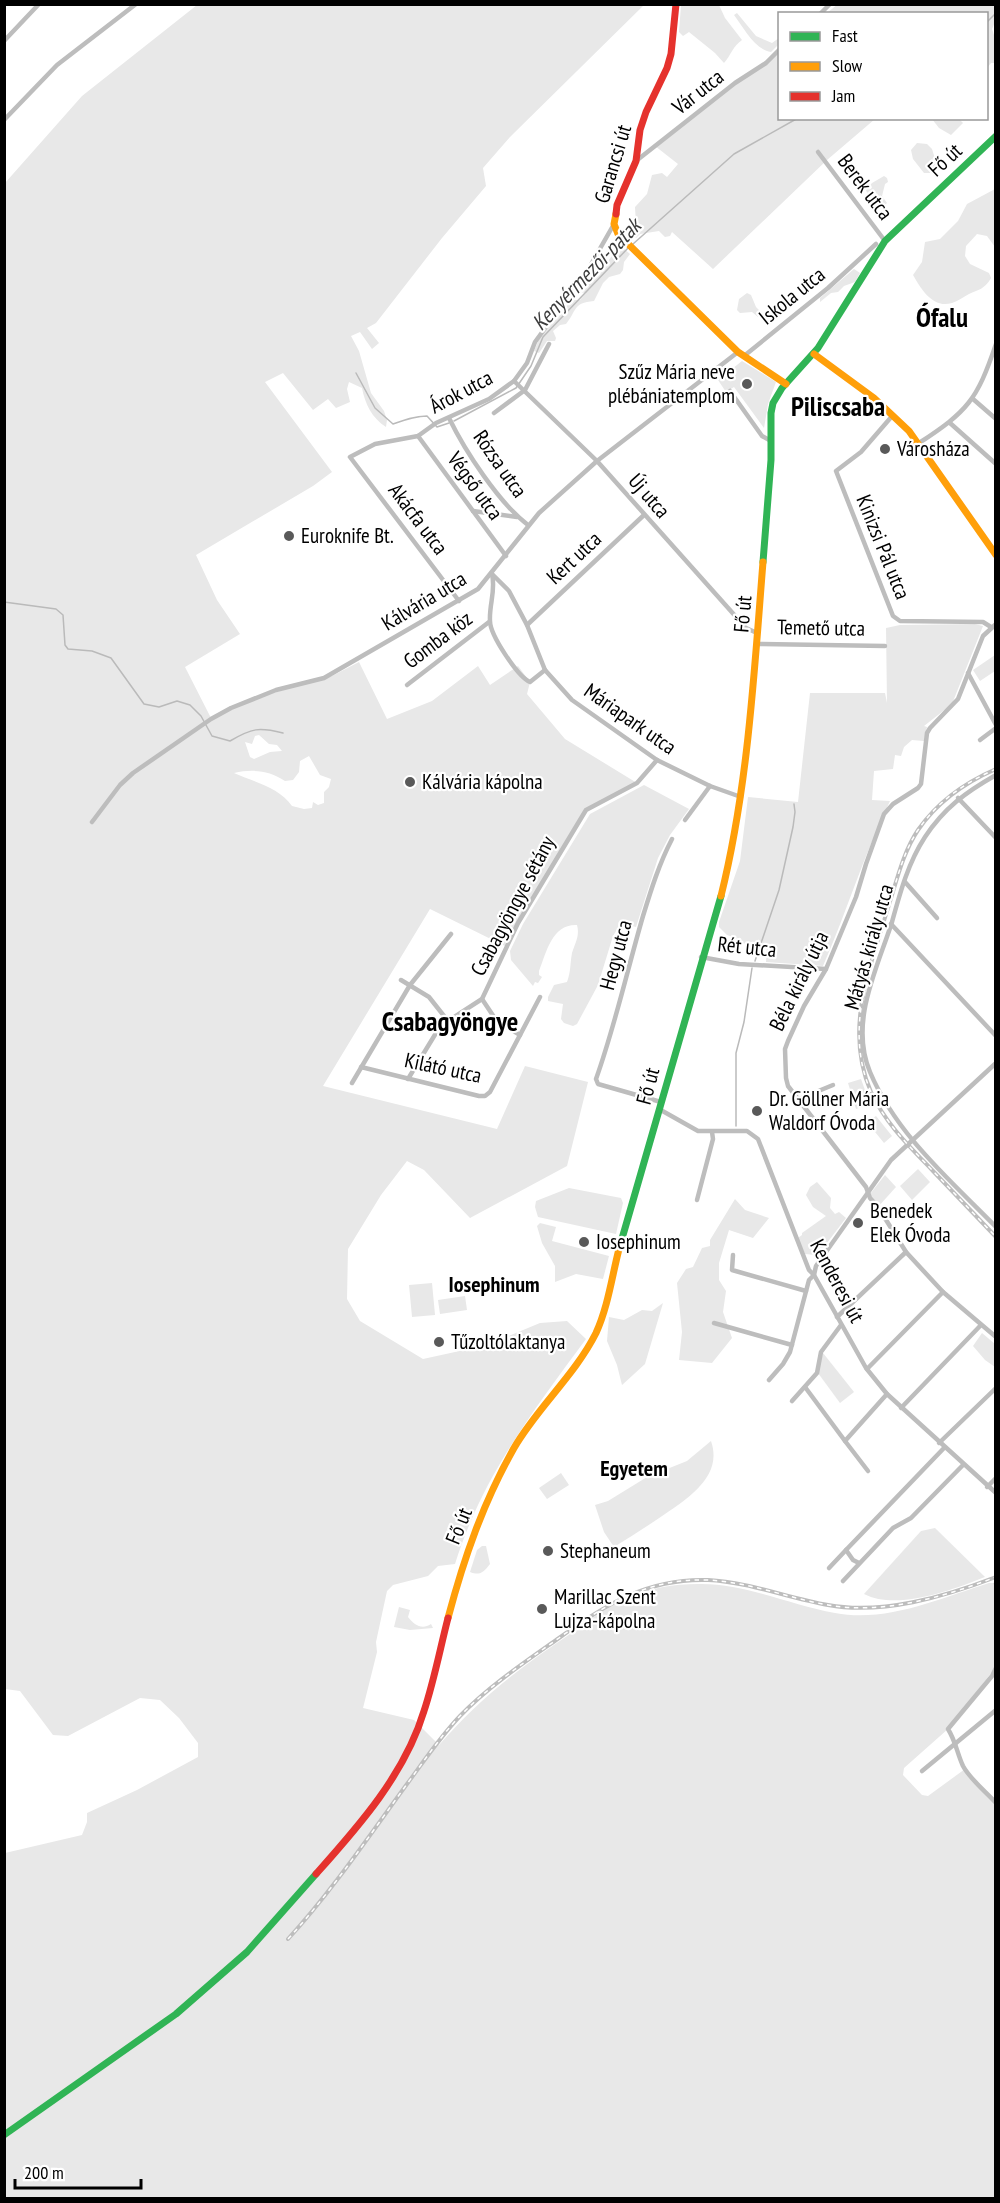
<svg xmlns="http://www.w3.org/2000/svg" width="1000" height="2203" font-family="'PT Sans Narrow',sans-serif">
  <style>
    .green { fill: #e8e8e8; fill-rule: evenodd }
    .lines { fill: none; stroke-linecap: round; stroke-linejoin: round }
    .stream { stroke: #bababa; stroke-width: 1.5 }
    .street { stroke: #bdbdbd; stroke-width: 4.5 }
    .fast { stroke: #30b455; stroke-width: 7 }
    .slow { stroke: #ff9f0a; stroke-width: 7 }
    .jam { stroke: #e5322d; stroke-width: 7 }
    .rail-casing { stroke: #bdbdbd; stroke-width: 4 }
    .rail { stroke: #fff; stroke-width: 1.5; stroke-dasharray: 4.5; stroke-linecap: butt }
    .poi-dot { fill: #595959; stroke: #fff; stroke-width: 2 }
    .labels { text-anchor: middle; stroke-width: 4.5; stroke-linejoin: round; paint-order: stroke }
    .street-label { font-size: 21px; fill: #000; stroke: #fff }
    .poi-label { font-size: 21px; fill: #000; stroke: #fff; text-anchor: start }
    .water-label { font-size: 22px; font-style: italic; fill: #3d3d3d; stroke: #fff }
    .neighbourhood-label { font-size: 22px; font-weight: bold; fill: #000; stroke: #fff }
    .district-label { font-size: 27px; font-weight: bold; fill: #000; stroke: #fff }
  </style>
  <rect width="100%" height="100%" fill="#fff"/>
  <g class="green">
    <polygon points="838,4 995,5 995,22 992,29 995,38 995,63 991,63 987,68 986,14 827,13"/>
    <path d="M197,5H644L510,137L483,168L486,186L442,238L376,323L367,328L379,343L372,349L360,332L351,336L359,351L371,393L384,411L387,420L386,427C372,418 365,404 362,388L349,382L347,389L350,402L336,408L328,399L313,410L283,373L265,382L332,472L313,486L196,555L217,600L240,634L185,667L212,720L232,709L266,695L332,676L359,662L387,719L432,701L478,666L490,685L518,666L530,682L527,694L565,739L637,783L590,807L554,862L507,947L430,909L323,1086L497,1129L525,1066L588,1082L567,1166L470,1218L424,1170L407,1161L381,1195L348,1249L347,1299L360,1321L423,1359L487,1345L540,1323L567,1321L586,1339C533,1411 482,1477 455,1564L438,1566L428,1576L393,1585L387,1591L376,1642L377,1652L363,1708L414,1720L439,1745C479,1699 519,1668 570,1634C588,1621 607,1607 627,1598C649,1588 674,1584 698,1584C745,1583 789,1605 835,1613C887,1623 941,1598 989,1583H995V1668L948,1729L904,1768L903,1775L922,1795L928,1796L965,1769L995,1803V2198H5V1853L82,1835L87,1822V1813L137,1790L198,1757V1743L179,1718L160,1700L140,1698L68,1736L53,1735L20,1691L5,1689V183L82,96ZM259,735L269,744L277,745L282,751L270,752L254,759L250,757L245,742L252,744L255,736ZM309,756L320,775L331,779L329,787L324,792V803L318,805L313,802L312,808L304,809L292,806C279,787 254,782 234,773C252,769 269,770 285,781L293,780L299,772L300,761Z"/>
    <path d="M681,5H719L725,18L742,40C733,46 731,55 724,63L715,53L689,32L683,36L679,32Z"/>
    <path d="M737,13L756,36L772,43L779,38V44L771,52C754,49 744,28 734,15Z"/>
    <polygon points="779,53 780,118 875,119 827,160 713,269 672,232 670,236 665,237 659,231 640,234 636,238 627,229 636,225 635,207 647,194 652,175 662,173 667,177 678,164 655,146 735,83"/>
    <polygon points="932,119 959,119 963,123 951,135 939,128"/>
    <polygon points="917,143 927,144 932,149 937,165 930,173 924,173 913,159 911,150"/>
    <polygon points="884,176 887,178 888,182 885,184 882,196 887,203 878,210 869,198 866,190 872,183"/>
    <path d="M995,189V247L987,236L977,234L966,246L965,256L970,264L989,273L991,278C985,289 978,290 969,294C963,297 958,301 952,303C933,309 921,289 913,275L922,262L925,242L940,239L958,221L967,204Z"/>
    <path d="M623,248L630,254L624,262L623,270L620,274L609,277L603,283L594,301C572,303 577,311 566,324L560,325L553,331L556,338L555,341H547L539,353L534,351L539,339L571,300H580L586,293L579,292L595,267L597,260L605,265L615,252Z"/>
    <polygon points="854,269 860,273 855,282 844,286 838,292 831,293 820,302 820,298"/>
    <polygon points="747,293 751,295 756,307 761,312 758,317 752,312 740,313 737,310 739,299"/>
    <polygon points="742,361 776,382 768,404 764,428 734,387 726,392 718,380"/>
    <path d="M975,624L983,626L952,704L924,726L927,727L924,741L912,740L904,747L901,756L895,755L893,769L874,771L872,800L890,801C864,854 847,911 823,966L766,962L767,945L737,943L736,938L727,935L719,927V922L740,861L748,797L798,802L810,693H885L887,703L886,628L900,625Z"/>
    <polygon points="995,655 995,671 980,681 973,670"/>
    <path d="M644,785L689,809L670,835L658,858L636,927L621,923L613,936L598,985L577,1024L573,1026L564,1023L561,1019L563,1004L548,1001V997L554,985L567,982C571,971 570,963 572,953C575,943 580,936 577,925C552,924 547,951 539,971V975L542,977L538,983L535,982L533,986L511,960L510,951L523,924L590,814Z"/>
    <polygon points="861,1079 870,1104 856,1109 848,1083"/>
    <polygon points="876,1116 892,1136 884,1143 867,1122"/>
    <polygon points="918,1169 930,1182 912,1200 900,1186"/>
    <polygon points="885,1175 896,1187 878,1207 870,1194"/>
    <polygon points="817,1182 831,1198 830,1208 835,1214 839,1212 846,1218 820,1252 816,1255 805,1254 798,1238 802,1235 802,1233 826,1216 813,1207 806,1195 810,1187"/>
    <polygon points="569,1188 621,1198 623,1203 616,1234 538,1217 535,1207 536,1201"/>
    <polygon points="735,1199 745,1210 769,1218 753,1238 729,1230 719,1263 719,1280 726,1291 723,1312 732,1338 712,1363 679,1360 682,1332 677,1283 686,1269 693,1267 702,1248 710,1246 710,1240"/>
    <polygon points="540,1223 556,1227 552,1241 609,1256 603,1279 576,1274 555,1282 555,1266 542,1243 537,1226"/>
    <polygon points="432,1283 435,1315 412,1317 409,1285"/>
    <polygon points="465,1296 467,1310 440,1314 438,1300"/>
    <polygon points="663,1303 645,1364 622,1385 617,1365 607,1341 609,1317 624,1320 642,1310 652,1311"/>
    <polygon points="982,1333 995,1344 995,1367 985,1360 973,1346"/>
    <polygon points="823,1353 854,1392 840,1403 818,1373"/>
    <path d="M711,1441C723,1475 690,1497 665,1514C649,1525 632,1536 614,1547L604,1532L595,1505L608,1501L647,1477L687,1461Z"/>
    <polygon points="561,1473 569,1485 547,1499 539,1488"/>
    <path d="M935,1528L985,1577C952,1590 897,1611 864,1594L921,1531Z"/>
    <path d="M482,1546H486L490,1564C484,1572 480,1576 470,1572L477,1550Z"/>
    <path d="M399,1607L410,1610L408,1617C414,1625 422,1630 431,1624L433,1628L410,1630L394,1627Z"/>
  </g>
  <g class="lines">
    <g class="stream">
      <polyline points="986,23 996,13"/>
      <polyline points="633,244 734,154 798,118"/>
      <path d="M356,373L375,408L393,424C404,420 415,416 427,416L437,427L449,423"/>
      <polyline points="454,421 516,388 531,366 543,337 629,247"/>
      <path d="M4,602L56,609L63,615L65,645L68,649L92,651L111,658L144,704L159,707L177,701L190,705L201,716L212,736L230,741C252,728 259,727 283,733"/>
      <polyline points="755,961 779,890 793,827 795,812 794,804"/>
      <polyline points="736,1126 736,1053 744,1022 752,968"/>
    </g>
    <g class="street">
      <polyline points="820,14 830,4"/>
      <polyline points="4,41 39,4"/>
      <polyline points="4,120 57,65 136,4"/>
      <polyline points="818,152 885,241"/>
      <polyline points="636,161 735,83 766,63 780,49"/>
      <polyline points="744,356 828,288 876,244"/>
      <polyline points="514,381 597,461 746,628 757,633"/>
      <polyline points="730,391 762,436 771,441"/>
      <polyline points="973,399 996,419"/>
      <polyline points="494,413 525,390 549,344"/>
      <polyline points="893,415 861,452 836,471 893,616 900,621 983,622 991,627"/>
      <path d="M449,418C465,451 499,503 528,525"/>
      <polyline points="950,423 996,464"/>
      <polyline points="418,436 506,556"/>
      <path d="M919,443C968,411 977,400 996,344"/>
      <polyline points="473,511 517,517"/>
      <polyline points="492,574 509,591 527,625 545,670 572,700 657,760 710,786 741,797"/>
      <path d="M492,574C496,591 489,604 490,621C490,635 518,677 530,682L545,670"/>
      <polyline points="459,601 350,457 375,444 418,436 436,423 489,399 514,381 527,363 535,342 589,268 614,224"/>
      <polyline points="996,624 983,636 958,699 930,728 927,733 921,784 918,788 893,804 884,814 866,864 856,897 826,969 804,1006 788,1041 785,1049 786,1078 788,1086 866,1187 870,1198 878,1207 906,1252 943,1292 996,1337"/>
      <polyline points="527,625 644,515"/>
      <polyline points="757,644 885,646"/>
      <polyline points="968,673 996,725"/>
      <polyline points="407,685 489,622"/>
      <polyline points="980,740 996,728"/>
      <path d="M996,775C966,792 944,808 925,837C908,863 900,893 892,922C877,969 849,1022 870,1072C896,1134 950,1180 996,1227"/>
      <polyline points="958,798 996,838"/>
      <polyline points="685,820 710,786"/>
      <polyline points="92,822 120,785 133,773 211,719 231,708 276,690 324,678 478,589 539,513 597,461 738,352"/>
      <polyline points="905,882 937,918"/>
      <polyline points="891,924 996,1036"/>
      <polyline points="701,957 739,964 826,969"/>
      <polyline points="401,980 429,997 448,1021"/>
      <polyline points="482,999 496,1020 520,1035"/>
      <polyline points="361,1067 479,1096 485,1096 490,1092 540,997"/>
      <polyline points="408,1079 436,1033 448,1021 482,999 518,923 586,810 637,783 657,760"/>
      <polyline points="352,1083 410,985 451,934"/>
      <polyline points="799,1099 833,1085"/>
      <path d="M661,1102L598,1084L596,1079C615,1026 627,971 643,916C651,890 659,864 672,839"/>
      <polyline points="659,1109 698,1131 747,1131 758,1139 809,1270 814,1275 866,1368 887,1394 996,1493"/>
      <polyline points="697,1200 713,1139 712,1132"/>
      <polyline points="733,1255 732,1270 806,1291"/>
      <polyline points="837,1317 906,1252"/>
      <polyline points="714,1323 792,1345"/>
      <polyline points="867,1369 943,1292"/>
      <polyline points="769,1380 783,1364 790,1352 809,1280 814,1275 816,1266 891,1160 996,1063"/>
      <polyline points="805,1387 845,1441"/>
      <polyline points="792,1401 817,1373 821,1352 841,1325"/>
      <polyline points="901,1408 981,1325"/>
      <polyline points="939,1443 996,1388"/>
      <polyline points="868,1471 845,1441 887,1394"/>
      <polyline points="987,1487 996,1478"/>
      <polyline points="859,1563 853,1560 846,1550 944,1448"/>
      <polyline points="829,1568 846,1550"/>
      <polyline points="843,1581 893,1528 911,1518 963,1465"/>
      <polyline points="996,1583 996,1584"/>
      <path d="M996,1668L992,1676L948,1729C956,1742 957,1753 963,1766C970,1779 985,1791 996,1803"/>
      <polyline points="922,1771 996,1710"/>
    </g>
    <g class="fast">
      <polyline points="763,562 771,460 771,413 773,403 782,388 818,348 885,241 996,136"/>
      <polyline points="619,1249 721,896"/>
      <polyline points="4,2135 176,2014 247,1952 316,1874"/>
    </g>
    <g class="slow">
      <polyline points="616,214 614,224 618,234 738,352 786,384"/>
      <polyline points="814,354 874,398 909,431 996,555"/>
      <path d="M721,896C748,787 754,674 763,562"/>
      <path d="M448,1618C464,1558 483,1503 514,1448C537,1408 575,1375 596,1333C608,1307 612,1276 619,1249"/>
    </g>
    <g class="jam">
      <polyline points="616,214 617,205 636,161 640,130 646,112 667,68 671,54 676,4"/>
      <path d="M316,1874C359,1826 405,1774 424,1711C434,1681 440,1649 448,1618"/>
    </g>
    <g class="rail-casing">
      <g id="rail">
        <path d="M996,769C964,783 938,801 918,830C902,854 896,884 887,911C869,971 844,1030 871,1092C885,1123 910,1147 933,1171C954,1193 975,1215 996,1237"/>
        <path d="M288,1939C332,1891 369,1836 407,1784C424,1761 440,1737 460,1716C489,1686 525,1662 559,1638C606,1604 648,1578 708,1580C749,1582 788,1598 828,1605C882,1615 944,1597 996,1577"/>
      </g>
    </g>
    <use href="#rail" class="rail"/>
  </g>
  <g class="poi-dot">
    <circle cx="747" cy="384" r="6"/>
    <circle cx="885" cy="449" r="6"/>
    <circle cx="289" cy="536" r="6"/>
    <circle cx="410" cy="782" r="6"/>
    <circle cx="757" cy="1111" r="6"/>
    <circle cx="858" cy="1223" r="6"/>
    <circle cx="584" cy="1242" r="6"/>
    <circle cx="439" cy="1342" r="6"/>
    <circle cx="548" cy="1551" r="6"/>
    <circle cx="542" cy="1609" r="6"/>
  </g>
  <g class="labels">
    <g class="street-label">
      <text transform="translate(698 92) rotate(-38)" y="7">Vár utca</text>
      <text transform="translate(945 160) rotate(-43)" y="7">Fő út</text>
      <text transform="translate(613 164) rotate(-73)" y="7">Garancsi út</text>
      <text transform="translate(865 187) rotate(53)" y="7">Berek utca</text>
      <text transform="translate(792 296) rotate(-39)" y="7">Iskola utca</text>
      <text transform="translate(461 392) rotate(-28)" y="7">Árok utca</text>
      <text transform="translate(500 464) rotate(55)" y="7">Rózsa utca</text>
      <text transform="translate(475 486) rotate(54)" y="7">Végső utca</text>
      <text transform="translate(649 496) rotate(49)" y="7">Új utca</text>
      <text transform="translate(418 519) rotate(53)" y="7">Akácfa utca</text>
      <text transform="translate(883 547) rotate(68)" y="7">Kinizsi Pál utca</text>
      <text transform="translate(574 558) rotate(-43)" y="7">Kert utca</text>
      <text transform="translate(424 601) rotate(-31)" y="7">Kálvária utca</text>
      <text transform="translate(743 614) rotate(-85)" y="7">Fő út</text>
      <text transform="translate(821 628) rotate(1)" y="7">Temető utca</text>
      <text transform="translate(438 640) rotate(-37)" y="7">Gomba köz</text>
      <text transform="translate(630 719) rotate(35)" y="7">Máriapark utca</text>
      <text transform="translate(513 906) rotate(-62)" y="7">Csabagyöngye sétány</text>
      <text transform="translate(747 947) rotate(6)" y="7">Rét utca</text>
      <text transform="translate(869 947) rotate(-74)" y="7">Mátyás király utca</text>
      <text transform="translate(616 955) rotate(-75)" y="7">Hegy utca</text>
      <text transform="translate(799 981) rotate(-64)" y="7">Béla király útja</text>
      <text transform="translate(443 1068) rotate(12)" y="7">Kilátó utca</text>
      <text transform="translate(648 1086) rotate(-75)" y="7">Fő út</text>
      <text transform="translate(837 1281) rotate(62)" y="7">Kenderesi út</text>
      <text transform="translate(459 1526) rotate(-68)" y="7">Fő út</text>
    </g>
    <g class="poi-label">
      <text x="735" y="379" text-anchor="end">Szűz Mária neve<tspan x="735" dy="24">plébániatemplom</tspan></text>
      <text x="897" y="456">Városháza</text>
      <text x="301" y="543">Euroknife Bt.</text>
      <text x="422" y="789">Kálvária kápolna</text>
      <text x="769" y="1106">Dr. Göllner Mária<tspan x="769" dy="24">Waldorf Óvoda</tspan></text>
      <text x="870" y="1218">Benedek<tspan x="870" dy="24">Elek Óvoda</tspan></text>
      <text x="596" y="1249">Iosephinum</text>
      <text x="451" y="1349">Tűzoltólaktanya</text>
      <text x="560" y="1558">Stephaneum</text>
      <text x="554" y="1604">Marillac Szent<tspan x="554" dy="24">Lujza-kápolna</tspan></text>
    </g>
    <g class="water-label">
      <text transform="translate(586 274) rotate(-46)" y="8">Kenyérmezői-patak</text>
    </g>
    <g class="neighbourhood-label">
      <text x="494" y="1292">Iosephinum</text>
      <text x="634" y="1476">Egyetem</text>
    </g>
    <g class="district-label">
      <text x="942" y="327">Ófalu</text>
      <text x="838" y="416">Piliscsaba</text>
      <text x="450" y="1031">Csabagyöngye</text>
    </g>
  </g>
  <rect width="1000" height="2203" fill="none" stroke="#000000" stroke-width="12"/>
  <rect x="778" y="12" width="210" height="108" fill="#ffffff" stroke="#999999" stroke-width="1.5"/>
  <rect x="790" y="32" width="30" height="9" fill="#30b455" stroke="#999999" stroke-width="1.5"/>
  <text x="832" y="42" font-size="18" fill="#000000">Fast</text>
  <rect x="790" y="62" width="30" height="9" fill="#ff9f0a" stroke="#999999" stroke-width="1.5"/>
  <text x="832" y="72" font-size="18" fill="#000000">Slow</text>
  <rect x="790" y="92" width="30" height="9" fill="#e5322d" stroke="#999999" stroke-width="1.5"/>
  <text x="832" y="102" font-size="18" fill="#000000">Jam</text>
  <path d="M15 2179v9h126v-9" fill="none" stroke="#000000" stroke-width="3"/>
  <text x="24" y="2179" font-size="18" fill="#000000" stroke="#ffffff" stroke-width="4.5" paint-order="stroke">200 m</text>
</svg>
